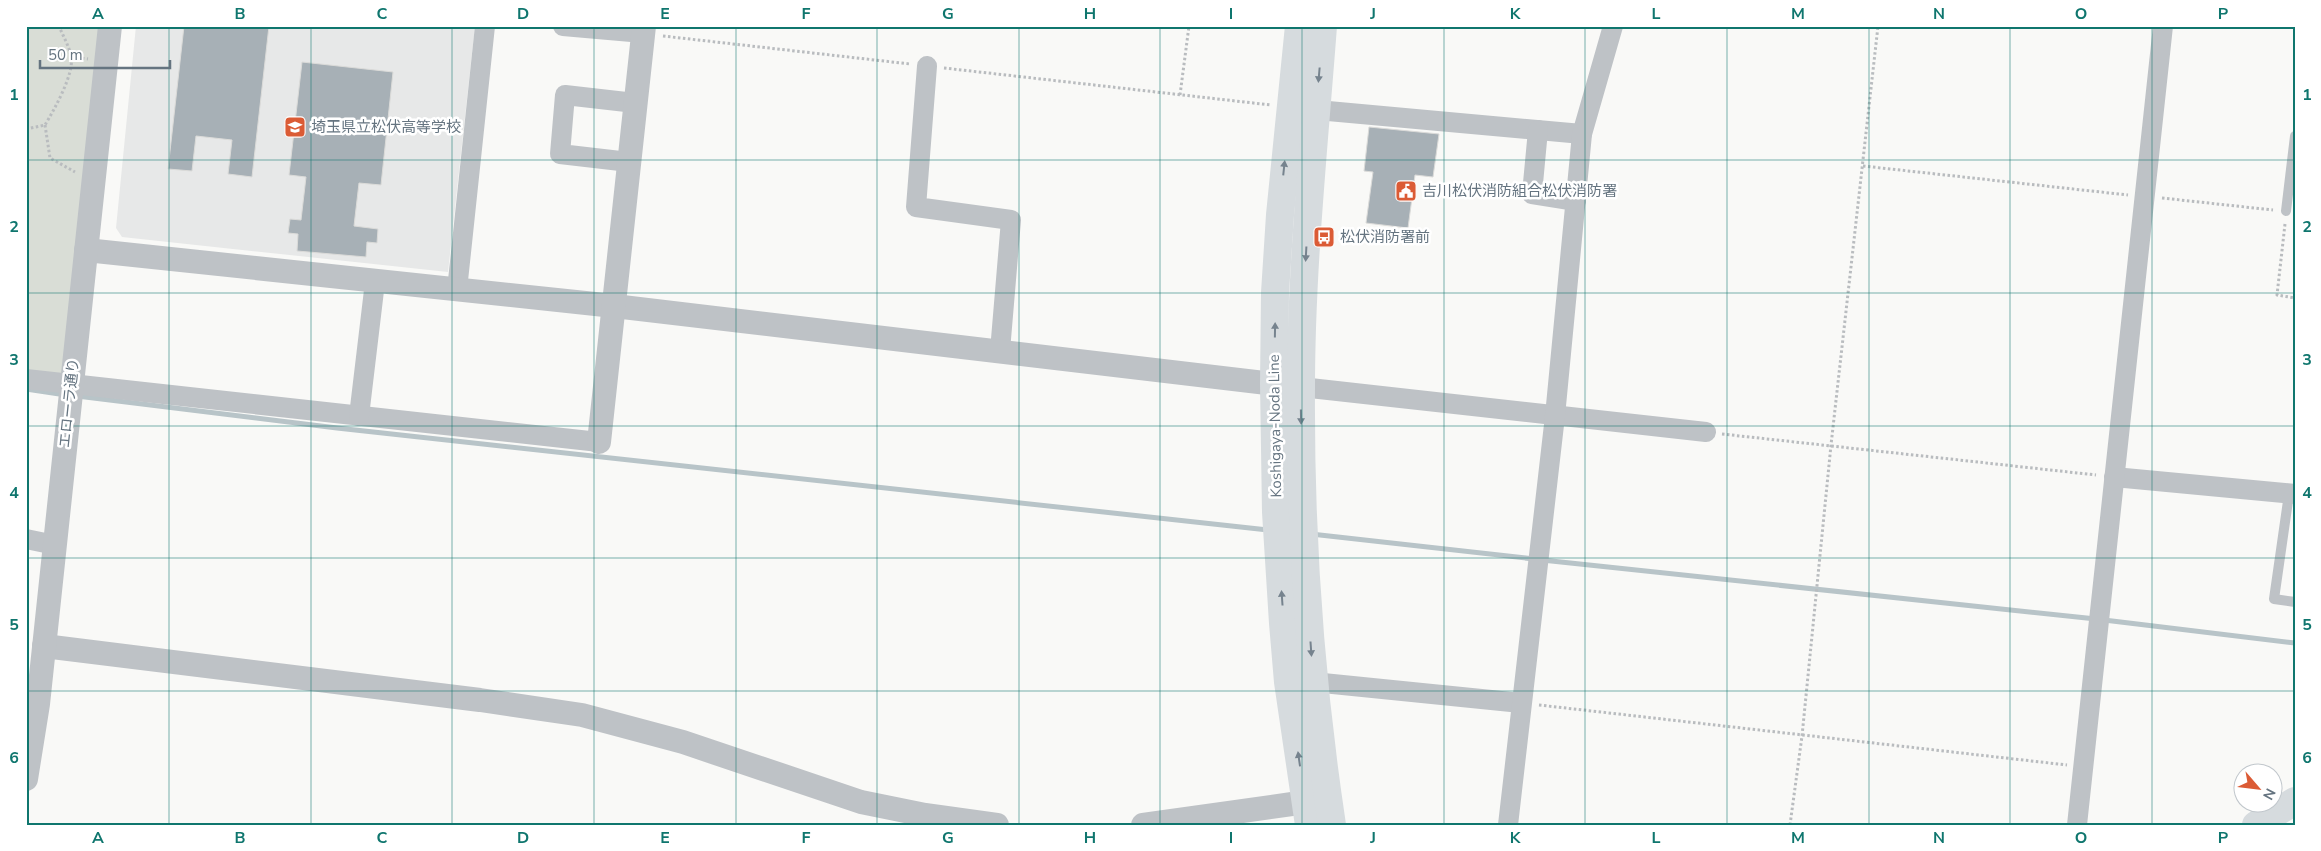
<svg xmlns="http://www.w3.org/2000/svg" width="2321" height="851" font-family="'Nunito Sans','Noto Sans JP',sans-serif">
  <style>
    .built { fill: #e7e8e8 }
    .green { fill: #d9ddd6 }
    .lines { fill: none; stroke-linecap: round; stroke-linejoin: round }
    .stream { stroke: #b8c4c8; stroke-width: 5 }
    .building { fill: #a7b0b6; stroke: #dbdbd9 }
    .path { stroke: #b9bcbf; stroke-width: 3; stroke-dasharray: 2.5 2.5; stroke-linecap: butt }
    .service { stroke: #bec2c6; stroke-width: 10 }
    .minor { stroke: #bec2c6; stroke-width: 20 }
    .tertiary { stroke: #bec2c6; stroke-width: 24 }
    .primary { stroke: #d6dbde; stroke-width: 28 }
    .oneway { fill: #76838e }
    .grid { fill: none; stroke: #0f766e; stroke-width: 1; stroke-opacity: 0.55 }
    .labels { text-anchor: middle; stroke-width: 5; stroke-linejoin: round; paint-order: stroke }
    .poi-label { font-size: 15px; fill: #657480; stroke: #fff; text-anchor: start }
    .street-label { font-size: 15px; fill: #657480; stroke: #fff }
    .neatline { fill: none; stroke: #0f766e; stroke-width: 2 }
    .grid-label { font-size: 16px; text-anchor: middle; font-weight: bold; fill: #0f766e }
  </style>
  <rect width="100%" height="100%" fill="#f9f9f7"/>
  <polygon class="built" points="136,26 475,26 448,272 122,237 116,228"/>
  <polygon class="green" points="26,26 99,26 63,374 26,371"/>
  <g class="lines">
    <g class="stream">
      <polyline points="26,389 66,395"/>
      <polyline points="77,396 337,428 1268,530"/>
      <polyline points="1311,534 1534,559"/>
      <polyline points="1542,560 2096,619"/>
      <polyline points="2104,620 2295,643"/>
    </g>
  </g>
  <g class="building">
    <polygon points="184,26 269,26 252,177 228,174 232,140 196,136 192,171 168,169"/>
    <polygon points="302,62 393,72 381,185 359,183 354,226 378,229 377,243 367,242 366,257 297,251 298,234 288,233 290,219 301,220 306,177 289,175"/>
    <polygon points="1369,127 1439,134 1433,177 1415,175 1408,228 1366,223 1373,172 1364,171"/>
  </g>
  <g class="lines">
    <g class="path">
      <polyline points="663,36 910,64"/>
      <polyline points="72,57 88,59"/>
      <polyline points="944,68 1271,105"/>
      <polyline points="1180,95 1189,26"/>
      <polyline points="45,125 50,158 75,172"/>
      <path d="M26,129L45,125C54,110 75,73 71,56C69,46 63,36 59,26"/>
      <polyline points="1863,166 2128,195"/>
      <polyline points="2162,198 2273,210"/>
      <polyline points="2285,224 2277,295 2295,298"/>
      <polyline points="1722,434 2096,475"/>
      <polyline points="1539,705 2067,765"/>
      <polyline points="1790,825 1802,736 1831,445 1878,26"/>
    </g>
    <g class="service">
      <polyline points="2286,211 2295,136"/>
      <polyline points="2289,494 2274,599 2295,602"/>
    </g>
    <g class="minor">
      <polyline points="563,26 643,33"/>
      <polyline points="927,66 916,207 1011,220 1000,351"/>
      <polyline points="1317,110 1582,134"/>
      <polyline points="1538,130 1532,194 1576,201"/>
      <polyline points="629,162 560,154 565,95 635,103"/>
      <polyline points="457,290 485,26"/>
      <polyline points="26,379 599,442"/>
      <polyline points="1301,387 1706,432"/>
      <polyline points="359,416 375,282"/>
      <polyline points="2114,477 2295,494"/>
      <polyline points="26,539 55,545"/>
      <polyline points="1313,682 1521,703"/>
      <polyline points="1508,825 1555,416 1582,134 1613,26"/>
      <polyline points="2077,825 2163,26"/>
    </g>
    <g class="tertiary">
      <polyline points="86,250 614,306 1291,386"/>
      <polyline points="599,442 644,26"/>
      <polyline points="44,646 480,700 582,715 683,742 861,802 925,815 997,825"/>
      <polyline points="26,779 38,704 110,26"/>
      <polyline points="1143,825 1306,802"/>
    </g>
    <g class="primary">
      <polyline points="1299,26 1280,215 1275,293 1274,384 1276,512 1283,623 1288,682 1309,825"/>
      <path d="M1323,26C1314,146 1301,267 1301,388C1300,534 1310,680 1332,825"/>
      <polyline points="2256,825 2295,801"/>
    </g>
  </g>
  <defs><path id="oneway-solid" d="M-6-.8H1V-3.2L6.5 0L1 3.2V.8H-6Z" transform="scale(1.25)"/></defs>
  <g class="oneway">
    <use href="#oneway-solid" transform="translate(1319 75) rotate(95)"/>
    <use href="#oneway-solid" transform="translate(1284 168) rotate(-84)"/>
    <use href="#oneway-solid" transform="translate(1306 254) rotate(93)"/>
    <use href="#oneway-solid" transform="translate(1275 330) rotate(-89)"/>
    <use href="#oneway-solid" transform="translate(1301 417) rotate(89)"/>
    <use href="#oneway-solid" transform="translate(1282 598) rotate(-94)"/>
    <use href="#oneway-solid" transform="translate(1311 649) rotate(86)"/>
    <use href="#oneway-solid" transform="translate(1299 759) rotate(-98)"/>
  </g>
  <path class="grid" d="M169,26V825M311,26V825M452,26V825M594,26V825M736,26V825M877,26V825M1019,26V825M1160,26V825M1302,26V825M1444,26V825M1585,26V825M1727,26V825M1869,26V825M2010,26V825M2152,26V825M26,160H2295M26,293H2295M26,426H2295M26,558H2295M26,691H2295"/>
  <defs>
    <g id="school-square" transform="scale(1.125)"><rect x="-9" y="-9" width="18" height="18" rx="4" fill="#db5b35" stroke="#fff"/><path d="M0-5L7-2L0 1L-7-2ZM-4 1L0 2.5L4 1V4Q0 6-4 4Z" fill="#fff"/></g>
    <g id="civic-square" transform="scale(1.125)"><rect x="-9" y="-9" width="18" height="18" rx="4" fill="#db5b35" stroke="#fff"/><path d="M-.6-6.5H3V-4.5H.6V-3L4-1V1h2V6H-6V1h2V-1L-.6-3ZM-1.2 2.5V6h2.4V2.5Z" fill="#fff"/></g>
    <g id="bus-square" transform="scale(1.125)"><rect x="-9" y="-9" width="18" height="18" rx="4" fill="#db5b35" stroke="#fff"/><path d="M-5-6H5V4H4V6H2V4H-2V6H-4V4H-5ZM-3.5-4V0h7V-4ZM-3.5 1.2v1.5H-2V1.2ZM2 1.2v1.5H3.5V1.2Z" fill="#fff"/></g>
  </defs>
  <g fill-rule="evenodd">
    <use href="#school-square" x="295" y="127"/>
    <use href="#civic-square" x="1406" y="191"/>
    <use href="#bus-square" x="1324" y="237"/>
  </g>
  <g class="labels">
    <g class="poi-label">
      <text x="311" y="132">埼玉県立松伏高等学校</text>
      <text x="1422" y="196">吉川松伏消防組合松伏消防署</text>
      <text x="1340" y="242">松伏消防署前</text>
    </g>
    <g class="street-label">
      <text transform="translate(69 403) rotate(-84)" y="5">エローラ通り</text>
      <text transform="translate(1275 426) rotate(-91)" y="5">Koshigaya-Noda Line</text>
    </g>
  </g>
  <rect width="2321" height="851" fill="none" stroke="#ffffff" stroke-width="55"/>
  <g transform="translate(2258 788) rotate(118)"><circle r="24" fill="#ffffff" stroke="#c1c7cc"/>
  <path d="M0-4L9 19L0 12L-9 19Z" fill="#db5b35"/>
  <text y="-8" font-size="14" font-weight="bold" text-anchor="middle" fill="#657480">N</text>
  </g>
  <path d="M40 60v8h130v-8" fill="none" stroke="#657480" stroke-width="2.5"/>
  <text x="48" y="60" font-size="15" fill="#657480" stroke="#ffffff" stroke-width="4" paint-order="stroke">50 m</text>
  <rect x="28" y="28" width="2266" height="796" class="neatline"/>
  <g class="grid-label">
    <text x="98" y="19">A</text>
    <text x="240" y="19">B</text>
    <text x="382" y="19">C</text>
    <text x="523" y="19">D</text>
    <text x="665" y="19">E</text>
    <text x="806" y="19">F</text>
    <text x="948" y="19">G</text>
    <text x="1090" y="19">H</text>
    <text x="1231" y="19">I</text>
    <text x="1373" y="19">J</text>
    <text x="1515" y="19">K</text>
    <text x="1656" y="19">L</text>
    <text x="1798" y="19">M</text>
    <text x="1939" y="19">N</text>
    <text x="2081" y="19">O</text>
    <text x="2223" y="19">P</text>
    <text x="14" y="100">1</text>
    <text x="2307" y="100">1</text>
    <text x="14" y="232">2</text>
    <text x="2307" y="232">2</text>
    <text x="14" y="365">3</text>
    <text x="2307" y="365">3</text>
    <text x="14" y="498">4</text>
    <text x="2307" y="498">4</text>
    <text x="14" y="630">5</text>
    <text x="2307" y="630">5</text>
    <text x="14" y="763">6</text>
    <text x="2307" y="763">6</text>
    <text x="98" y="843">A</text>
    <text x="240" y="843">B</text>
    <text x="382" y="843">C</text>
    <text x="523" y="843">D</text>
    <text x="665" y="843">E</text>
    <text x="806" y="843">F</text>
    <text x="948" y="843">G</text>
    <text x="1090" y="843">H</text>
    <text x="1231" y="843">I</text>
    <text x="1373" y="843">J</text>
    <text x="1515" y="843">K</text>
    <text x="1656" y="843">L</text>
    <text x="1798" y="843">M</text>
    <text x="1939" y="843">N</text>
    <text x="2081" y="843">O</text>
    <text x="2223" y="843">P</text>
  </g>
</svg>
